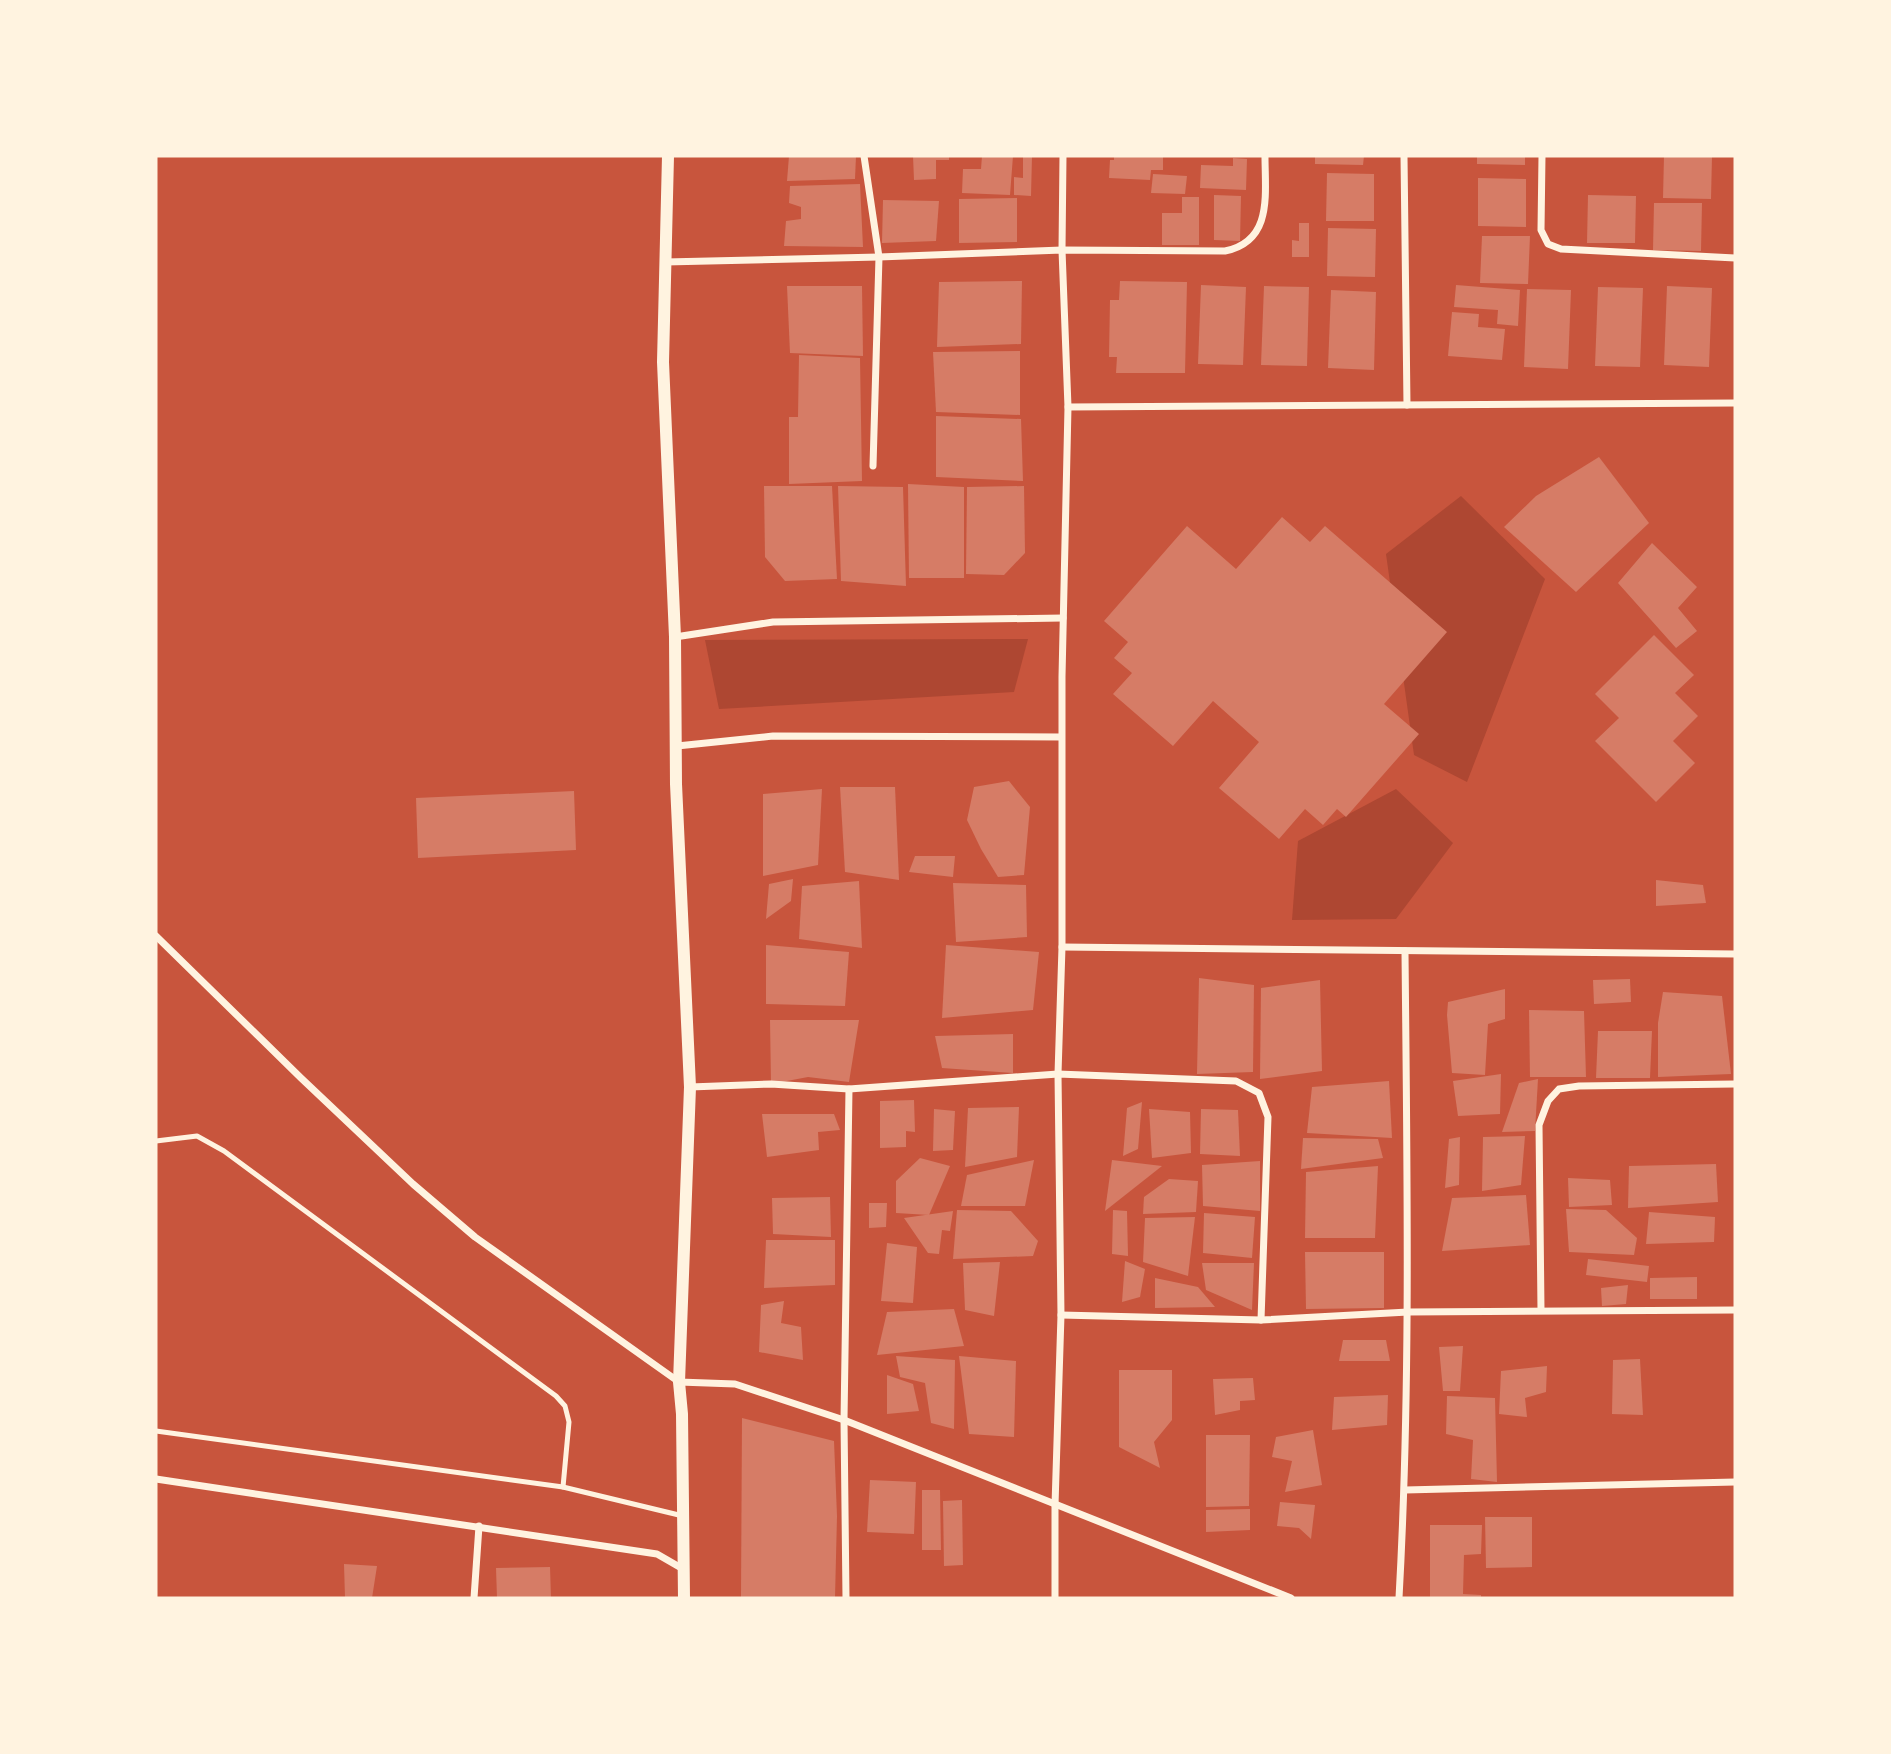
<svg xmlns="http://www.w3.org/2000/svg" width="1891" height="1754" font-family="'Noto Sans',sans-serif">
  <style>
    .green { fill: #ae4732 }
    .building { fill: #d67c66 }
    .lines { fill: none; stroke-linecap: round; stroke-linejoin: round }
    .service { stroke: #fff3e0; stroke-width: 5 }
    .minor { stroke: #fff3e0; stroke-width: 7 }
    .tertiary { stroke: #fff3e0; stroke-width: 12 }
  </style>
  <rect width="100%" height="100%" fill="#c8553d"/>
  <g class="green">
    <polygon points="1461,496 1545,579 1467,782 1414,755 1386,554"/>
    <polygon points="1028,639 1014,692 719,709 705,640"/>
    <polygon points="1396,789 1453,843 1396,919 1292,920 1298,841"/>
  </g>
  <g class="building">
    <polygon points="789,156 856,156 855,179 787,181"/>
    <polygon points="913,156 949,156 949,160 936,160 936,179 914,180"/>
    <polygon points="982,156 1013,156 1010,195 962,193 963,169 981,169"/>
    <polygon points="1023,156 1032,156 1031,196 1014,195 1014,177 1023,178"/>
    <polygon points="1114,156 1163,156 1163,170 1151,170 1150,180 1109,178 1110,160 1114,160"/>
    <polygon points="1315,156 1364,156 1363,165 1315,164"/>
    <polygon points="1477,156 1525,156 1525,165 1477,164"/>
    <polygon points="1664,156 1712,156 1711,199 1663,198"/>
    <polygon points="1233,158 1247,159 1246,190 1200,188 1201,165 1233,166"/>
    <polygon points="1327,173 1374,174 1374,221 1326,221"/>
    <polygon points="1153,174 1187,176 1185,194 1151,193"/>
    <polygon points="1478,178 1526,179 1526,227 1478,226"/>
    <polygon points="860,184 863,247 784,246 786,221 801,219 801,207 789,203 790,186"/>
    <polygon points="1214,195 1241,196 1240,241 1214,240"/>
    <polygon points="1588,195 1636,196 1635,243 1587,243"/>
    <polygon points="1182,197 1199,197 1199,245 1162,245 1162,213 1182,213"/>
    <polygon points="1017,198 1017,242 959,243 959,199"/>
    <polygon points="883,200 939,201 936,241 882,243"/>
    <polygon points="1654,203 1702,203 1701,251 1653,250"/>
    <polygon points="1299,223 1309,223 1309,257 1292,257 1292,240 1299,241"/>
    <polygon points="1328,228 1376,229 1375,277 1327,276"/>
    <polygon points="1482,236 1530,236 1528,284 1480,283"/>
    <polygon points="1022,281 1021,344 937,347 939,282"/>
    <polygon points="1120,281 1187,282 1185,373 1116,373 1117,357 1109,357 1110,300 1119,300"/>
    <polygon points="1201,285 1246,287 1243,365 1198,364"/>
    <polygon points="1456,285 1520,290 1518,326 1497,324 1498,310 1454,307"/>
    <polygon points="787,286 862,286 863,356 790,353"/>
    <polygon points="1264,286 1309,287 1307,366 1261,365"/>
    <polygon points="1667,286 1712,288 1709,367 1664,365"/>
    <polygon points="1598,287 1643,288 1640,367 1595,366"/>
    <polygon points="1527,289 1571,290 1568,369 1524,367"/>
    <polygon points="1331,290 1376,292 1374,370 1328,368"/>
    <polygon points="1452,312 1479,314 1478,327 1505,329 1502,360 1448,356"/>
    <polygon points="1020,351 1020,415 936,412 933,352"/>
    <polygon points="799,355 860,358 862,481 789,484 789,417 798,417"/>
    <polygon points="936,416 1021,419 1023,481 936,477"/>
    <polygon points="1599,457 1649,523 1576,592 1504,527 1536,496"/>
    <polygon points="908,484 964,487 964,578 909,578"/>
    <polygon points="764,486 832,486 837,579 785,581 765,557"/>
    <polygon points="838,486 903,487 906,586 841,581"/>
    <polygon points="1024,486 1025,553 1004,575 966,574 967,487"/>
    <polygon points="1282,517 1310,542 1325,526 1447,632 1384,704 1419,734 1346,817 1337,809 1323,825 1305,809 1279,839 1219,788 1259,742 1213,701 1173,746 1113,694 1132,673 1114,658 1128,642 1104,621 1187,526 1236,569"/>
    <polygon points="1652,543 1697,587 1678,608 1697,631 1676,648 1618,583"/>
    <polygon points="1654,635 1694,675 1675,693 1698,716 1673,741 1695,763 1656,802 1595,741 1619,718 1595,694"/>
    <polygon points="1009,781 1030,807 1024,875 998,877 981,849 967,820 974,787"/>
    <polygon points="840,787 895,787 899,880 845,872"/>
    <polygon points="822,789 818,865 763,876 763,794"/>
    <polygon points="574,791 576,850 418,858 416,798"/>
    <polygon points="915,856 955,856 953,877 909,872"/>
    <polygon points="793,879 791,901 766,919 769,884"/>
    <polygon points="1656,880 1703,885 1706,903 1656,906"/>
    <polygon points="859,881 862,948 799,939 802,886"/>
    <polygon points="953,883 1026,885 1027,937 956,942"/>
    <polygon points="766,945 849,952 845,1006 766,1004"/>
    <polygon points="946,945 1039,952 1033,1010 942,1018"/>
    <polygon points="1199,978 1254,985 1253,1072 1197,1074"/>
    <polygon points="1630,979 1631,1002 1594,1004 1593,980"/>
    <polygon points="1320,980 1322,1071 1260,1079 1261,988"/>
    <polygon points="1505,989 1505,1019 1488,1024 1485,1075 1452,1073 1447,1015 1448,1002"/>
    <polygon points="1663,992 1722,996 1731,1074 1658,1077 1658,1023"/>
    <polygon points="1529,1010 1584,1011 1586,1077 1530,1077"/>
    <polygon points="770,1020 859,1020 849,1082 808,1077 771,1084"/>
    <polygon points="1598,1031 1652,1031 1650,1078 1596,1078"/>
    <polygon points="1013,1034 1013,1073 942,1068 935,1036"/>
    <polygon points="1501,1074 1500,1114 1458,1116 1453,1081"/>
    <polygon points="1538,1079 1535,1131 1502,1132 1519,1083"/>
    <polygon points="1389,1081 1392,1138 1307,1133 1312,1087"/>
    <polygon points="914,1100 915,1132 906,1131 906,1147 880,1148 880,1101"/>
    <polygon points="1142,1102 1138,1149 1123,1156 1127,1108"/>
    <polygon points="1019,1107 1017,1157 965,1167 968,1108"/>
    <polygon points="934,1109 955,1111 953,1150 933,1151"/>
    <polygon points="1149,1109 1190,1112 1191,1153 1152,1158"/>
    <polygon points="1201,1109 1238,1110 1240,1156 1200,1154"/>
    <polygon points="762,1114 834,1114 840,1130 818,1132 819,1150 767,1157"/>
    <polygon points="1525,1136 1521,1185 1482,1191 1483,1137"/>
    <polygon points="1460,1137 1459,1185 1445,1188 1449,1139"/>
    <polygon points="1303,1138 1378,1139 1383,1158 1301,1169"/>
    <polygon points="920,1158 950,1166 929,1215 896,1213 896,1181"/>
    <polygon points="1034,1160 1025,1206 961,1206 967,1175"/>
    <polygon points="1112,1160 1162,1166 1105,1211"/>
    <polygon points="1260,1161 1260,1211 1203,1206 1202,1165"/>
    <polygon points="1716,1164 1718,1202 1628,1208 1629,1166"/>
    <polygon points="1378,1166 1375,1238 1305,1238 1306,1172"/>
    <polygon points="1568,1178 1610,1180 1612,1205 1569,1207"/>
    <polygon points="1169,1179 1198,1181 1196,1212 1143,1214 1144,1197"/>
    <polygon points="1526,1195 1530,1245 1442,1251 1452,1198"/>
    <polygon points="830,1197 831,1237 773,1234 772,1198"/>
    <polygon points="869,1203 887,1203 886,1227 869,1228"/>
    <polygon points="1566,1209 1606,1210 1637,1238 1634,1255 1569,1252"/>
    <polygon points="957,1210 1011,1211 1038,1241 1033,1256 953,1259"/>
    <polygon points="1113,1210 1127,1211 1128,1256 1112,1254"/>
    <polygon points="953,1211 950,1231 942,1230 939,1254 928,1253 904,1218"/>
    <polygon points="1649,1212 1715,1217 1714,1242 1646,1244"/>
    <polygon points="1204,1213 1255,1217 1252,1258 1203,1253"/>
    <polygon points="1195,1217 1188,1276 1143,1262 1145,1218"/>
    <polygon points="766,1240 835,1240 835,1285 764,1288"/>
    <polygon points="887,1243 917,1247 913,1303 881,1301"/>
    <polygon points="1305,1252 1384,1252 1384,1308 1306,1309"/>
    <polygon points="1588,1259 1649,1266 1647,1282 1586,1275"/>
    <polygon points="1125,1261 1145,1269 1140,1297 1122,1302"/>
    <polygon points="1000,1262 994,1316 965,1310 963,1263"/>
    <polygon points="1202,1263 1254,1263 1252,1310 1206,1290"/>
    <polygon points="1697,1277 1697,1299 1650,1299 1650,1278"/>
    <polygon points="1155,1278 1198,1287 1215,1307 1155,1308"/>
    <polygon points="1628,1285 1626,1304 1602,1306 1601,1288"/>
    <polygon points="784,1301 781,1323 801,1327 803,1360 759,1352 761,1305"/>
    <polygon points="954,1309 964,1346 877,1355 887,1312"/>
    <polygon points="1343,1340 1386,1340 1390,1361 1339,1361"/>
    <polygon points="1463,1346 1460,1391 1443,1391 1439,1347"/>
    <polygon points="896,1356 955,1360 954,1429 931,1423 925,1383 900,1377"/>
    <polygon points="959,1356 1016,1361 1014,1437 969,1434"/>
    <polygon points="1640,1359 1643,1415 1612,1414 1613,1360"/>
    <polygon points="1547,1366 1546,1392 1525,1398 1527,1417 1499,1414 1501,1371"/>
    <polygon points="1119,1370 1172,1370 1172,1420 1154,1442 1160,1468 1119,1447"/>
    <polygon points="887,1375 913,1384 919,1411 887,1414"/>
    <polygon points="1253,1378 1255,1400 1240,1401 1240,1410 1215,1415 1213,1379"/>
    <polygon points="1388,1395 1387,1425 1332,1430 1334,1397"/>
    <polygon points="1447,1396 1495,1398 1497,1482 1471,1479 1473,1440 1446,1434"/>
    <polygon points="742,1418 834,1441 837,1516 835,1598 741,1598"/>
    <polygon points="1313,1430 1322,1485 1285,1492 1292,1461 1272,1457 1276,1437"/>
    <polygon points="1206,1435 1250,1435 1249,1506 1206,1507"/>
    <polygon points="870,1480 916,1482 914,1534 867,1532"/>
    <polygon points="922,1490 940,1490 941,1550 922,1550"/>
    <polygon points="962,1500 963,1565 944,1566 943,1501"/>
    <polygon points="1280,1502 1315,1505 1311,1539 1299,1528 1277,1526"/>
    <polygon points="1250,1509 1250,1530 1206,1532 1206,1510"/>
    <polygon points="1485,1517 1532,1517 1532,1567 1486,1568"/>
    <polygon points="1430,1525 1482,1525 1481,1554 1464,1555 1463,1594 1481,1595 1481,1598 1430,1598"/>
    <polygon points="344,1564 377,1566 372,1598 345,1598"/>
    <polygon points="550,1567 551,1598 497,1598 496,1568"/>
  </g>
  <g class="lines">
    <g class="service">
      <polyline points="156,1141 197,1136 224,1151 556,1396 565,1406 569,1422 563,1487"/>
      <polyline points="156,1431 563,1487 683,1516"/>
    </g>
    <g class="minor">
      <polyline points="864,156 879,257 873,466"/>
      <polyline points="1404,156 1407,405"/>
      <polyline points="1542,156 1541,230 1548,244 1561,249 1735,258"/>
      <path d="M665,262L879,257L1062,250L1225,251C1273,241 1265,195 1265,156"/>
      <polyline points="1068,407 1735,403"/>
      <polyline points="675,637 773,622 1063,618"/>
      <polyline points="677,746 773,736 1061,737"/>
      <polyline points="156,936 301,1078 413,1184 475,1237 679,1382 735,1384 844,1420 1291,1598"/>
      <polyline points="1062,947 1735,954"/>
      <polyline points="690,1087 771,1084 849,1089 1058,1074 1236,1081 1259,1093 1268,1117 1261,1320"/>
      <polyline points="1541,1310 1539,1125 1548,1101 1559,1089 1579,1086 1735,1084"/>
      <polyline points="1061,1315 1261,1320 1408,1312 1735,1310"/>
      <polyline points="156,1479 657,1554 683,1569"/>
      <polyline points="1405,1490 1735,1482"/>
      <polyline points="474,1598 479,1526"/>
      <polyline points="846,1598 844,1420 849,1089"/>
      <polyline points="1055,1598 1055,1505 1061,1315 1058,1074 1062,947 1062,677 1068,407 1062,250 1063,156"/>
      <path d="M1399,1598C1411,1382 1407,1167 1405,951"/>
    </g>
    <polyline class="tertiary" points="668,156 663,362 675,637 676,784 690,1087 679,1382 682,1414 684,1598"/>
  </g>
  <rect width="1891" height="1754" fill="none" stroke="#fff3e0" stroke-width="315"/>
</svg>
